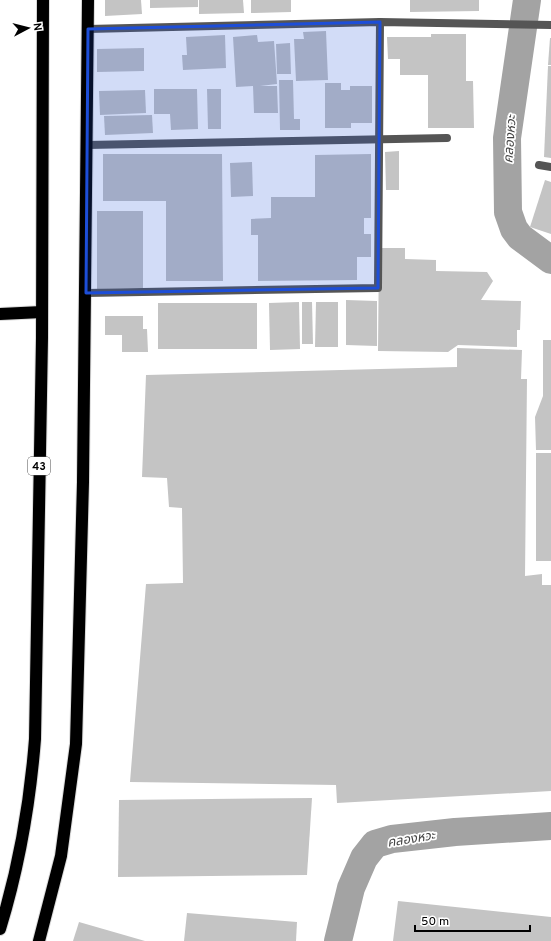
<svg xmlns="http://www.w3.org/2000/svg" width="551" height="941" font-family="Overpass,'Noto Sans Thai',sans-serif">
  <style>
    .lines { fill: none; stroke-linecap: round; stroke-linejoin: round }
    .river { stroke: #a3a3a3; stroke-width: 28 }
    .building { fill: #c4c4c4 }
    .highway-casing { stroke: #dbdbdb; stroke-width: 14 }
    .street { stroke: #555; stroke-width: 8 }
    .highway { stroke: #000; stroke-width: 12 }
    .marked { fill: #1d4ed8; fill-opacity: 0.2; stroke: #1d4ed8; stroke-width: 3; stroke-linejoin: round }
    .labels { text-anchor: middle; stroke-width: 3.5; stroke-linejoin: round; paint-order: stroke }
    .shield { fill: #fff; stroke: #4c4c4c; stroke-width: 1 }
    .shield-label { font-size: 11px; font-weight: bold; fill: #000 }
    .water-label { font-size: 13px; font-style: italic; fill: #444; stroke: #fff }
  </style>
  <rect width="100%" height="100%" fill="#fff"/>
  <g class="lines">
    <g class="river">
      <polyline points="527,0 507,138 508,212 514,229 520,237 551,260"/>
      <polyline points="338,941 351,888 364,858 375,844 392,839 455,832 551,826"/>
    </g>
  </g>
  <g class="building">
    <polygon points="105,0 141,0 142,14 105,16"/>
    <polygon points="150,0 198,0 198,7 150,8"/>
    <polygon points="199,0 243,0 244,13 199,14"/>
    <polygon points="251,0 291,0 291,12 251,13"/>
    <polygon points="410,0 479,0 479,11 410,12"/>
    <polygon points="326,31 328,80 296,81 294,39 304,39 303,32"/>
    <polygon points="431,34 466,34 466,81 473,81 474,128 428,128 428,75 400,75 400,59 388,59 387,37 431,37"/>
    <polygon points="225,35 226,68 183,70 182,55 187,55 186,37"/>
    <polygon points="257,35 258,42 274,41 277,84 260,86 277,86 278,113 254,113 253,86 236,87 233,37"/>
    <polygon points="550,38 551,38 551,65 548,65"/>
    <polygon points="290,43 291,74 277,74 276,44"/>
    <polygon points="144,48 144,71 97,72 97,49"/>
    <polygon points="548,66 551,66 551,158 544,157"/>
    <polygon points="279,80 293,80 294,119 300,119 300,130 280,130"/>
    <polygon points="325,83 341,83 341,90 350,90 350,86 372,86 372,123 351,123 351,128 325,128"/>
    <polygon points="154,89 197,89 198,129 171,130 170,114 154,114"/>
    <polygon points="207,89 221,89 221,129 208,129"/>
    <polygon points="145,90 146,113 100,115 99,91"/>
    <polygon points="152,115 153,133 105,135 104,116"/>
    <polygon points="399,151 399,190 386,190 385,152"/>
    <polygon points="103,154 222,154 223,281 166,281 166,201 103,201"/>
    <polygon points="371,154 371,218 364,218 364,234 371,234 371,257 357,257 357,280 258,281 258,235 251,235 251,219 271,218 271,197 315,197 315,155"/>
    <polygon points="252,162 253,196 231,197 230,163"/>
    <polygon points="545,180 551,182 551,234 530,227"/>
    <polygon points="97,211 143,211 143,288 97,289"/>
    <polygon points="379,248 405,248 405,259 436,260 436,271 487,272 493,281 481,300 521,301 520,330 517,330 517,347 458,345 448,352 378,351"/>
    <polygon points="346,300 377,301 377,346 346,345"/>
    <polygon points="299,302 300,349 270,350 269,303"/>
    <polygon points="302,302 312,302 313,344 302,344"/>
    <polygon points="316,302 338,302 338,347 315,347"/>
    <rect x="158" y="303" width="99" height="46"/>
    <polygon points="105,316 143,316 143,329 147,329 148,352 122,352 122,335 105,335"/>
    <polygon points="543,340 551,340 551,450 536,450 535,417 543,396"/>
    <polygon points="457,348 522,350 521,379 527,379 525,576 542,574 542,585 551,585 551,791 337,803 336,785 130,782 146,584 183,583 182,508 169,507 167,478 142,477 146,375 457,367"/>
    <rect x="536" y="453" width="15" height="108"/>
    <polygon points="312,798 307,875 118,877 119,800"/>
    <polygon points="398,901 551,917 551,941 393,941"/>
    <polygon points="187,913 297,922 296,941 184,941"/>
    <polygon points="79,922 145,941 73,941"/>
  </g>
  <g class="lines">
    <g class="highway-casing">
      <g id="highway">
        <polyline points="0,314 42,312"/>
        <path d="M0,929C19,867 30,803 35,739L42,338L43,0"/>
        <polyline points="39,941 61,856 76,744 83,482 88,0"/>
      </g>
    </g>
    <g class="street">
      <polyline points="88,29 380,22 551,25"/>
      <polyline points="87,145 447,138"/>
      <polyline points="539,165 551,167"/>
      <polyline points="86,293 378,288 380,22"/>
    </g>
    <use href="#highway" class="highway"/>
  </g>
  <path class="marked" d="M380,22L378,288L86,293L88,29Z"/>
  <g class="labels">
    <rect class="shield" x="28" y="457" width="22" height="18" rx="3"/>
    <g class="shield-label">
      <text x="39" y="470">43</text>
    </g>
    <g class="water-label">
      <text transform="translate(509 139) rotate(-86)" y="5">คลองหวะ</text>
      <text transform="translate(411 838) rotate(-9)" y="5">คลองหวะ</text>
    </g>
  </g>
  <g transform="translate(28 28) rotate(83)" stroke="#ffffff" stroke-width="3" paint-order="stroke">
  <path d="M0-3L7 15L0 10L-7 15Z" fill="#000000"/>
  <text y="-6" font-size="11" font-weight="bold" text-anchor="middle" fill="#000000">N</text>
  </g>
  <path d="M415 925v6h115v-6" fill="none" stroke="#000000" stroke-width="2"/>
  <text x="421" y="925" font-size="12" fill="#000000" stroke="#ffffff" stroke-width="3" paint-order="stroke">50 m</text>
</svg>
